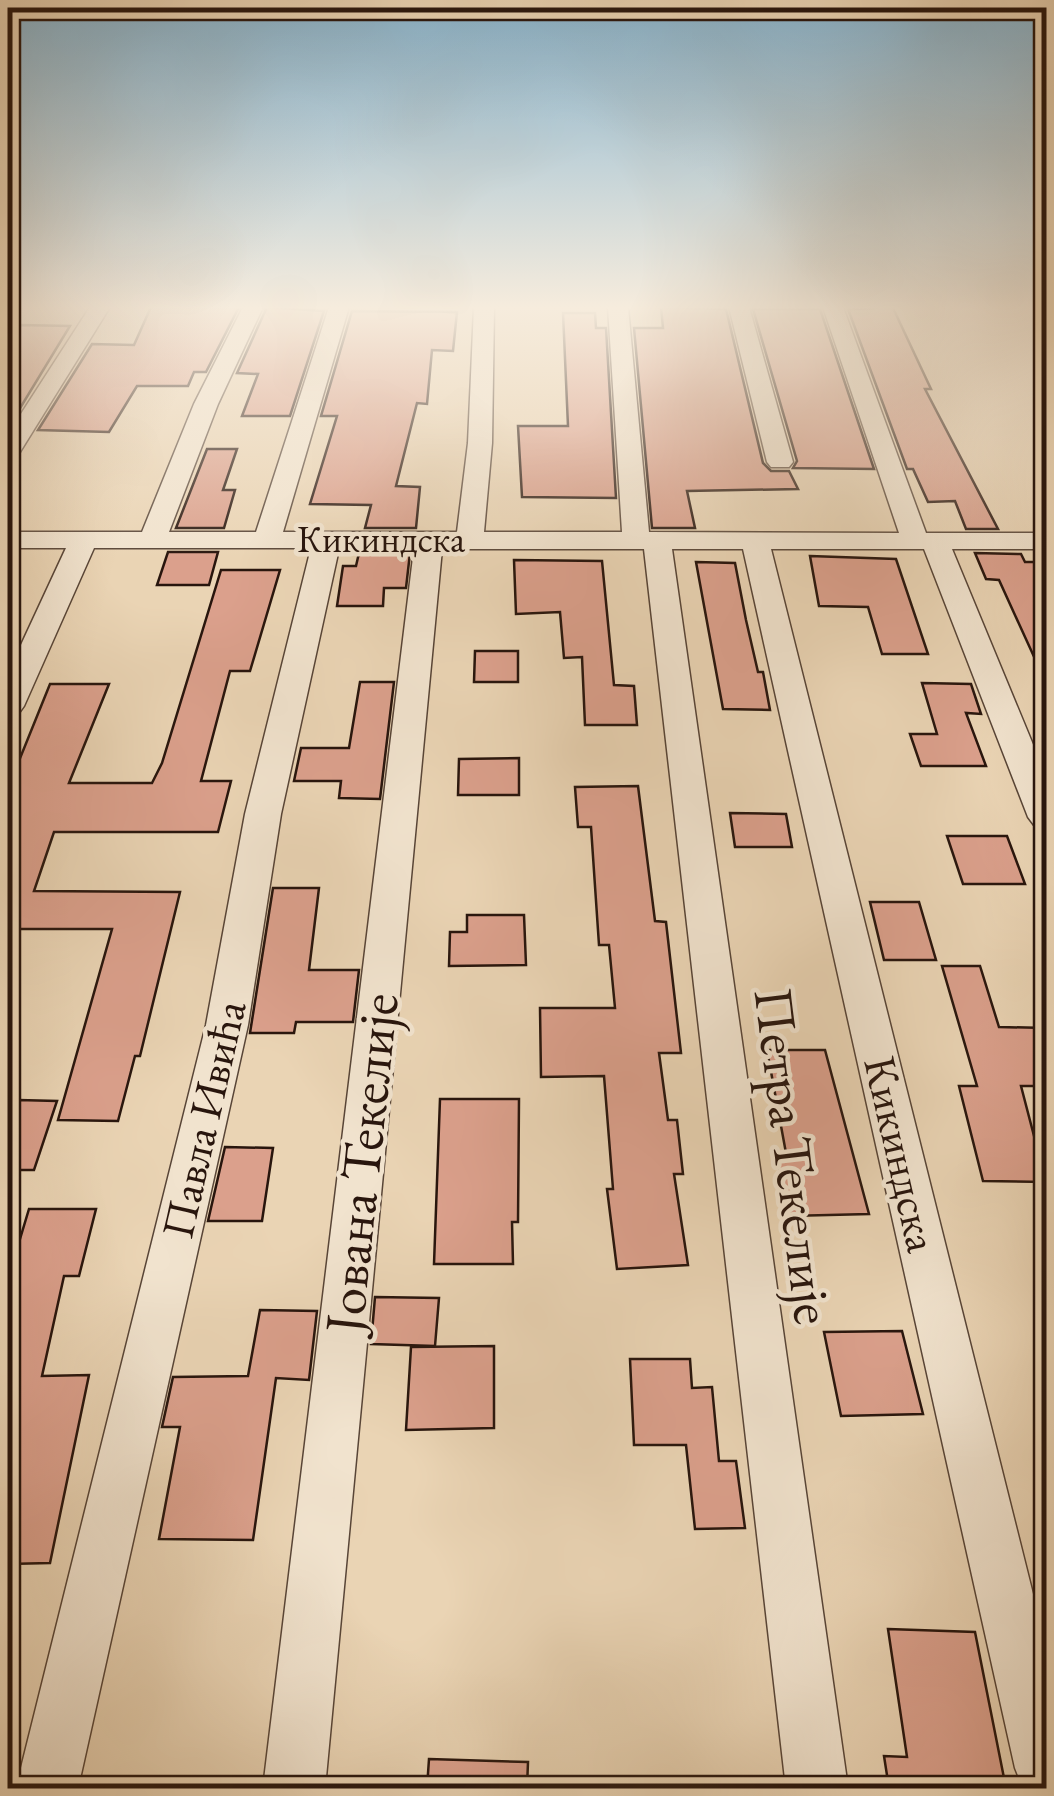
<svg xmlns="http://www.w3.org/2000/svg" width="1054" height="1796" font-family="'EB Garamond',serif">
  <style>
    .building { fill: #dba08c; stroke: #28150d; stroke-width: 2.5 }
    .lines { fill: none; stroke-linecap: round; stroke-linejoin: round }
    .minor-casing { stroke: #584537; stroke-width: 3 }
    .minor { fill: #f1e3ce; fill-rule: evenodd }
    .labels { text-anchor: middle; stroke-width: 9; stroke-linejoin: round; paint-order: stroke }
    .far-street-label { font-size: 38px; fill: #28150d; stroke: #f1e3ce }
    .street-label { font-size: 45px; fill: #28150d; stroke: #f1e3ce }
    .near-street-label { font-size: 55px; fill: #28150d; stroke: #f1e3ce }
  </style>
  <rect width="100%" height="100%" fill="#ead4b4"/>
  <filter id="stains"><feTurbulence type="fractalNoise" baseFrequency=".002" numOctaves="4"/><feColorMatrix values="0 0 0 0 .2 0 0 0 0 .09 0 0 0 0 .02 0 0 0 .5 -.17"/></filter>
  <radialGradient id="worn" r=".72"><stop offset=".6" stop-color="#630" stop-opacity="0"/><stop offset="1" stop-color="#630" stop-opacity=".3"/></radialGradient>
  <g class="building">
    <polygon points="151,307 239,307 206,372 194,372 188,386 137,386 109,432 38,430 92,344 134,345"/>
    <polygon points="267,307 324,311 290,416 242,416 258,374 237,373"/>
    <polygon points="661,307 726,309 763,463 771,471 789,471 798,489 687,491 695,528 652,528 634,328 663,328"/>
    <polygon points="893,308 931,389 925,389 998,529 966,529 955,501 928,502 913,469 907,469 848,309"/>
    <polygon points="753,309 820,309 874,469 793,468 797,461"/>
    <polygon points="352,311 457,312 453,351 432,350 427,404 417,403 396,486 420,487 416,528 365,528 371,505 310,504 337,416 321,416"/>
    <polygon points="563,313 595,313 596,328 606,328 616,498 522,497 518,426 568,426"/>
    <polygon points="21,325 70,326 8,428 8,344"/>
    <polygon points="207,449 237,449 223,490 235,490 224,528 176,528"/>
    <polygon points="168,552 218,552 209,585 157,585"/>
    <polygon points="359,553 410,553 406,588 384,588 383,606 337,606 343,566 356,566"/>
    <polygon points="975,553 1021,554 1025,562 1046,562 1046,683 999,580 986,579"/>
    <polygon points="810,556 896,559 928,654 882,654 868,607 819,606"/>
    <polygon points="514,560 602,561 614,685 634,686 637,725 585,725 582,657 564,658 560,612 516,614"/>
    <polygon points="696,562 735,563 746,620 758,672 763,672 770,710 723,709"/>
    <polygon points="221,570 280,570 250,671 230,671 201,781 231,781 218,832 54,832 34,891 180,892 140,1056 135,1056 118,1121 58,1120 112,929 20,929 12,952 8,952 8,788 50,684 109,684 69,783 152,783 162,763"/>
    <polygon points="475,651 518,651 518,682 474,682"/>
    <polygon points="360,682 394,682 380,799 339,798 341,781 294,781 301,748 349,748"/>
    <polygon points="922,683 971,684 981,714 966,713 986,766 921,766 910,734 937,734"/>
    <polygon points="519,758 519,795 458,795 459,759"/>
    <polygon points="638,786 655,921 666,922 681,1053 659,1053 668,1120 677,1120 683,1174 674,1174 688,1265 617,1269 607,1189 613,1189 604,1076 541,1077 540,1008 615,1008 609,945 599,945 591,827 578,827 575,787"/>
    <polygon points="730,813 786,814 792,847 735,847"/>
    <polygon points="947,836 1007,836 1025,884 963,884"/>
    <polygon points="273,888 319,888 309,970 359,970 353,1022 296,1022 294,1033 250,1033"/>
    <polygon points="870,902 919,902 936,960 884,960"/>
    <polygon points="467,915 524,915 526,965 449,966 450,932 467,932"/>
    <polygon points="942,966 980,966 999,1027 1046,1028 1046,1086 1021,1086 1046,1182 983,1181 959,1086 977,1086"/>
    <polygon points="767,1050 825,1050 869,1214 788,1216 776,1153 786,1153"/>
    <polygon points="440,1099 519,1099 518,1222 512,1222 513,1264 434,1264"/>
    <polygon points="18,1100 57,1101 34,1170 8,1170 8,1129"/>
    <polygon points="225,1147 273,1148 262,1221 208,1221"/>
    <polygon points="29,1209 96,1209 79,1276 64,1276 42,1376 89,1375 50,1563 8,1564 8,1279"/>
    <polygon points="375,1297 439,1298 435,1346 371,1344"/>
    <polygon points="260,1310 317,1311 309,1380 276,1378 253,1540 159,1539 180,1427 162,1427 173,1377 248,1376"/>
    <polygon points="902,1331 923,1414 841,1416 824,1332"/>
    <polygon points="494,1346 494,1428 406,1430 411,1347"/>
    <polygon points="630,1359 690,1359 692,1388 712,1387 719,1461 736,1461 745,1528 695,1529 686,1445 634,1445"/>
    <polygon points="888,1629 975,1632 1006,1788 889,1788 884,1756 907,1757"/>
    <polygon points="429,1759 528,1762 527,1788 427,1788"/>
  </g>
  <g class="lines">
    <g class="minor-casing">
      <g id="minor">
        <polygon points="90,307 110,307 20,452 8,459 8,434"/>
        <polygon points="243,307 263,307 218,404 169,532 256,532 329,307 349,307 283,532 457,532 468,443 474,307 494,307 492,443 484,532 622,532 608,307 628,307 649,532 899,533 823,307 843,307 926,533 1046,533 1046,549 952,549 1046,776 1046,829 1034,825 1028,817 924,549 771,549 1046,1646 1046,1788 1023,1788 1015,1768 743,549 672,549 848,1788 786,1788 644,549 442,549 325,1788 263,1788 414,549 339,549 281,814 248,1025 78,1788 16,1788 206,1025 245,814 311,548 94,548 24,706 19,713 8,716 8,673 66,548 8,548 8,532 142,532 194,404"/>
        <polygon points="729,307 749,307 793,462 789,467 771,467 767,462"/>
      </g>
    </g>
    <use href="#minor" class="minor"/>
  </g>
  <linearGradient id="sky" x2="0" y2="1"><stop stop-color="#88b6d2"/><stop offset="0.55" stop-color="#f6ecdd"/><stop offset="1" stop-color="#f6ecdd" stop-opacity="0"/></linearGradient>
  <rect width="1054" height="559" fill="url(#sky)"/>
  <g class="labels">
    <g class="far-street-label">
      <text x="381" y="552">Кикиндска</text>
    </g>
    <g class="street-label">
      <text transform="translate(203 1119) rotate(-77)" y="16">Павла Ивића</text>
      <text transform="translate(902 1154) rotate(77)" y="16">Кикиндска</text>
    </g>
    <g class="near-street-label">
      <text transform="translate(794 1156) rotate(83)" y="19">Петра Текелије</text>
      <text transform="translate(361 1163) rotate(-84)" y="19">Јована Текелије</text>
    </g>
  </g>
  <rect width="1054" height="1796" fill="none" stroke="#ead4b4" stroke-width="40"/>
  <rect x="10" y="10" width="1034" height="1776" fill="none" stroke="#28150d" stroke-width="5"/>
  <rect x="20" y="20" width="1014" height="1756" fill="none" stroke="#28150d" stroke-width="2.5"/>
  <rect width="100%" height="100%" filter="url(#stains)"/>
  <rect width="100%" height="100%" fill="url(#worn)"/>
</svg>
